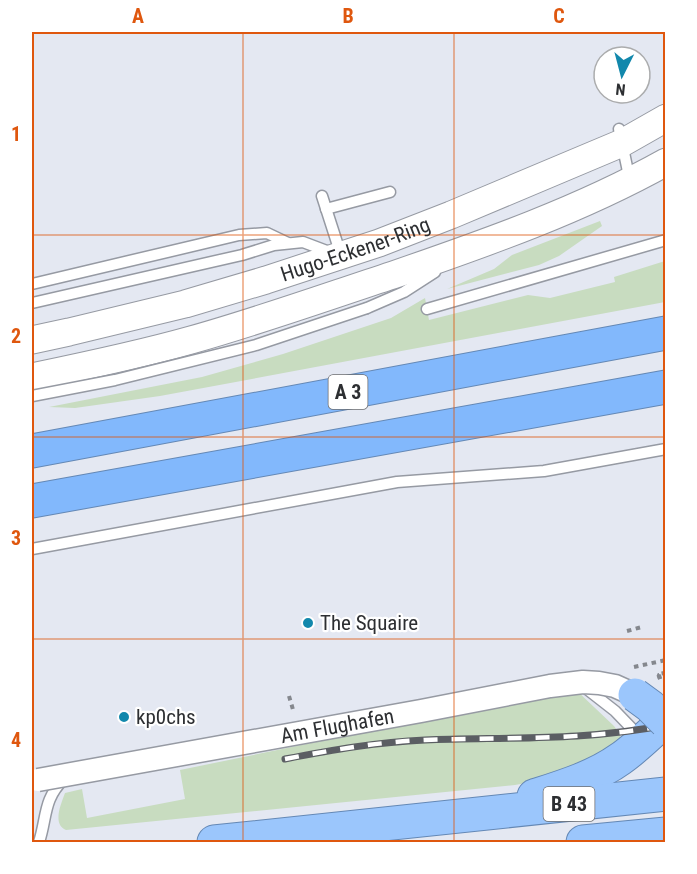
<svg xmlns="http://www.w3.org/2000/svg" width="697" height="874" font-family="'Roboto Condensed',sans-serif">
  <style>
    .green { fill: #c8dcc0 }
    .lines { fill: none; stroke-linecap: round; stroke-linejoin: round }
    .service-casing { stroke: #969aa3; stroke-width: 13 }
    .tertiary-casing { stroke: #969aa3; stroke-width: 29 }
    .trunk-casing { stroke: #6488b5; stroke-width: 35 }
    .motorway-casing { stroke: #6488b5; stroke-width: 35 }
    .path { stroke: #85888e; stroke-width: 4; stroke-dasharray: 4.5 4.5; stroke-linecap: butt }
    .service { stroke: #fff; stroke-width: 10 }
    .tertiary { stroke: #fff; stroke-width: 27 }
    .trunk { stroke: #9bc6fc; stroke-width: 33 }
    .motorway { stroke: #82b8fc; stroke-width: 33 }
    .rail-casing { stroke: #5b5e63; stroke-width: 7 }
    .rail { stroke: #fff; stroke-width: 4.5; stroke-dasharray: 14; stroke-linecap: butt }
    .service-bridge-casing { stroke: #969aa3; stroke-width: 13; stroke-linecap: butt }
    .minor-bridge-casing { stroke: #969aa3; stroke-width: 25; stroke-linecap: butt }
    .trunk-bridge-casing { stroke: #6488b5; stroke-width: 35; stroke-linecap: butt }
    .path-bridge { stroke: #85888e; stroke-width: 4; stroke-dasharray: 4.5 4.5; stroke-linecap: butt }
    .service-bridge { stroke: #fff; stroke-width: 10 }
    .minor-bridge { stroke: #fff; stroke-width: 22 }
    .trunk-bridge { stroke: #9bc6fc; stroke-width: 33 }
    .grid { fill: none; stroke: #df570e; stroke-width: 1.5; stroke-opacity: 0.55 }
    .poi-dot { fill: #1288ac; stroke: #fff; stroke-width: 2 }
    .labels { text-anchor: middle; stroke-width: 4.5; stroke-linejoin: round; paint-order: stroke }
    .shield { fill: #fff; stroke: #6c6d70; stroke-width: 1.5 }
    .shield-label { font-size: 20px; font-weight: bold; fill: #2d2f32 }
    .street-label { font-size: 21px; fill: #2d2f32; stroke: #fff }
    .poi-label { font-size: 21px; fill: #2d2f32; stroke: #fff; text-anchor: start }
    .neatline { fill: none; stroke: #df570e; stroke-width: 2 }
    .grid-label { font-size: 20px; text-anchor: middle; font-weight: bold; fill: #df570e }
  </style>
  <rect width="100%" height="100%" fill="#e4e8f2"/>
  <g class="green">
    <polygon points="600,221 602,226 559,256 539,265 447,289 494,269 512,255"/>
    <polygon points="665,261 665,302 160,396 75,408 49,407 202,377 283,354 391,318 425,298 429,320 528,295 550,298 615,282 614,277"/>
    <path d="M575,689L614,726L620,734L621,742L574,774L515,785L66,830C52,824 61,804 65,793L82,789L87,818L185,799L180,770Z"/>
  </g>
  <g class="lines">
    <g class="service-casing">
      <g id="service">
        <polyline points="619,129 630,181"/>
        <polyline points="322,196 341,255"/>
        <polyline points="326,209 390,192"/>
        <polyline points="32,284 239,235 267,233 288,243"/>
        <polyline points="32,303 242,255 274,245 303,242 332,253"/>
        <polyline points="367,308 404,292 435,272"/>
        <polyline points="427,309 666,240"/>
        <polyline points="32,549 397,482 544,471 666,449"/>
        <polyline points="583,686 615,711 641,738"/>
        <path d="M39,842C47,818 43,799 64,779"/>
      </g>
    </g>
    <g class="tertiary-casing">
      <g id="tertiary">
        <path id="s1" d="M32,340L69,332L185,304L266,280L379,243L451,215L622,143L666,118"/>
        <path d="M32,377C85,366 138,355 191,340C259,321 326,297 393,275C486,243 580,210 666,162"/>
      </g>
    </g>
    <g class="trunk-casing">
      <g id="trunk">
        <path d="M534,796C562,787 595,777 620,759C636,748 651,733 666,719"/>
        <polyline points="214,842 666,794"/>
        <polyline points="583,842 666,834"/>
      </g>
    </g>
    <g class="motorway-casing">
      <g id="motorway">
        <polyline points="32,451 666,333"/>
        <polyline points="32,501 666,387"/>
      </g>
    </g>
    <g class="path">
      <polyline points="627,631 642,627"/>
      <polyline points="634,667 666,660"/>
      <polyline points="660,679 659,675 666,673"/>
    </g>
    <use href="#service" class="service"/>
    <use href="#tertiary" class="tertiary"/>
    <use href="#trunk" class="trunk"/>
    <use href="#motorway" class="motorway"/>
    <g class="rail-casing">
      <path id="rail" d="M285,759C332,750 377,742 425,740C505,737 586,741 666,725"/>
    </g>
    <use href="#rail" class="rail"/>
    <g class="service-bridge-casing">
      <polyline id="service-bridge" points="32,396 115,380 256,345 367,308"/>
    </g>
    <g class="minor-bridge-casing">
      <g id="minor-bridge">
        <path id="s2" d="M38,780L421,711L550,686L583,682L599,683L615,686L635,695"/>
      </g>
    </g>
    <g class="trunk-bridge-casing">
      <polyline id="trunk-bridge" points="635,695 650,706 666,722"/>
    </g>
    <g class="path-bridge">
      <polyline points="660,679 658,674 664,673"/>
      <polyline points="289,696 294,713"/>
    </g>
    <use href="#service-bridge" class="service-bridge"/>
    <use href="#minor-bridge" class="minor-bridge"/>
    <use href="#trunk-bridge" class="trunk-bridge"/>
  </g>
  <path class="grid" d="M243,32V842M454,32V842M32,235H666M32,437H666M32,639H666"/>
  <g class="poi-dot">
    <circle cx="308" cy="623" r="6"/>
    <circle cx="124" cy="717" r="6"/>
  </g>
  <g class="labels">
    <g class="shield">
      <rect x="328.5" y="375" width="39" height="34" rx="4.5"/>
      <rect x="543.5" y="787" width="51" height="34" rx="4.5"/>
    </g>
    <g class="shield-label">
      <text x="348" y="399">A 3</text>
      <text x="569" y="811">B 43</text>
    </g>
    <g class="street-label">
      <text dy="7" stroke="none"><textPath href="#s1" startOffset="336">Hugo-Eckener-Ring</textPath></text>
      <text dy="7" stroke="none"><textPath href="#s2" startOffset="304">Am Flughafen</textPath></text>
    </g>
    <g class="poi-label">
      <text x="320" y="630">The Squaire</text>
      <text x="136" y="724">kp0chs</text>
    </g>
  </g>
  <rect width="697" height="874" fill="none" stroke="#ffffff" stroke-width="66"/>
  <g transform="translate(622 75) rotate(186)"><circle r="28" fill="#ffffff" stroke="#abacad" stroke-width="1.5"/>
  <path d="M0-4.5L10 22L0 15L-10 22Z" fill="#1288ac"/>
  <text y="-9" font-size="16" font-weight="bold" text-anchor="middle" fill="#2d2f32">N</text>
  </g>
  <rect x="33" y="33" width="631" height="808" class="neatline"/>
  <g class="grid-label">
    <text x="138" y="23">A</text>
    <text x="348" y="23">B</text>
    <text x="559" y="23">C</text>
    <text x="16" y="141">1</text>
    <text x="16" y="343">2</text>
    <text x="16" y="545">3</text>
    <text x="16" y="747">4</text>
  </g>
</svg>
